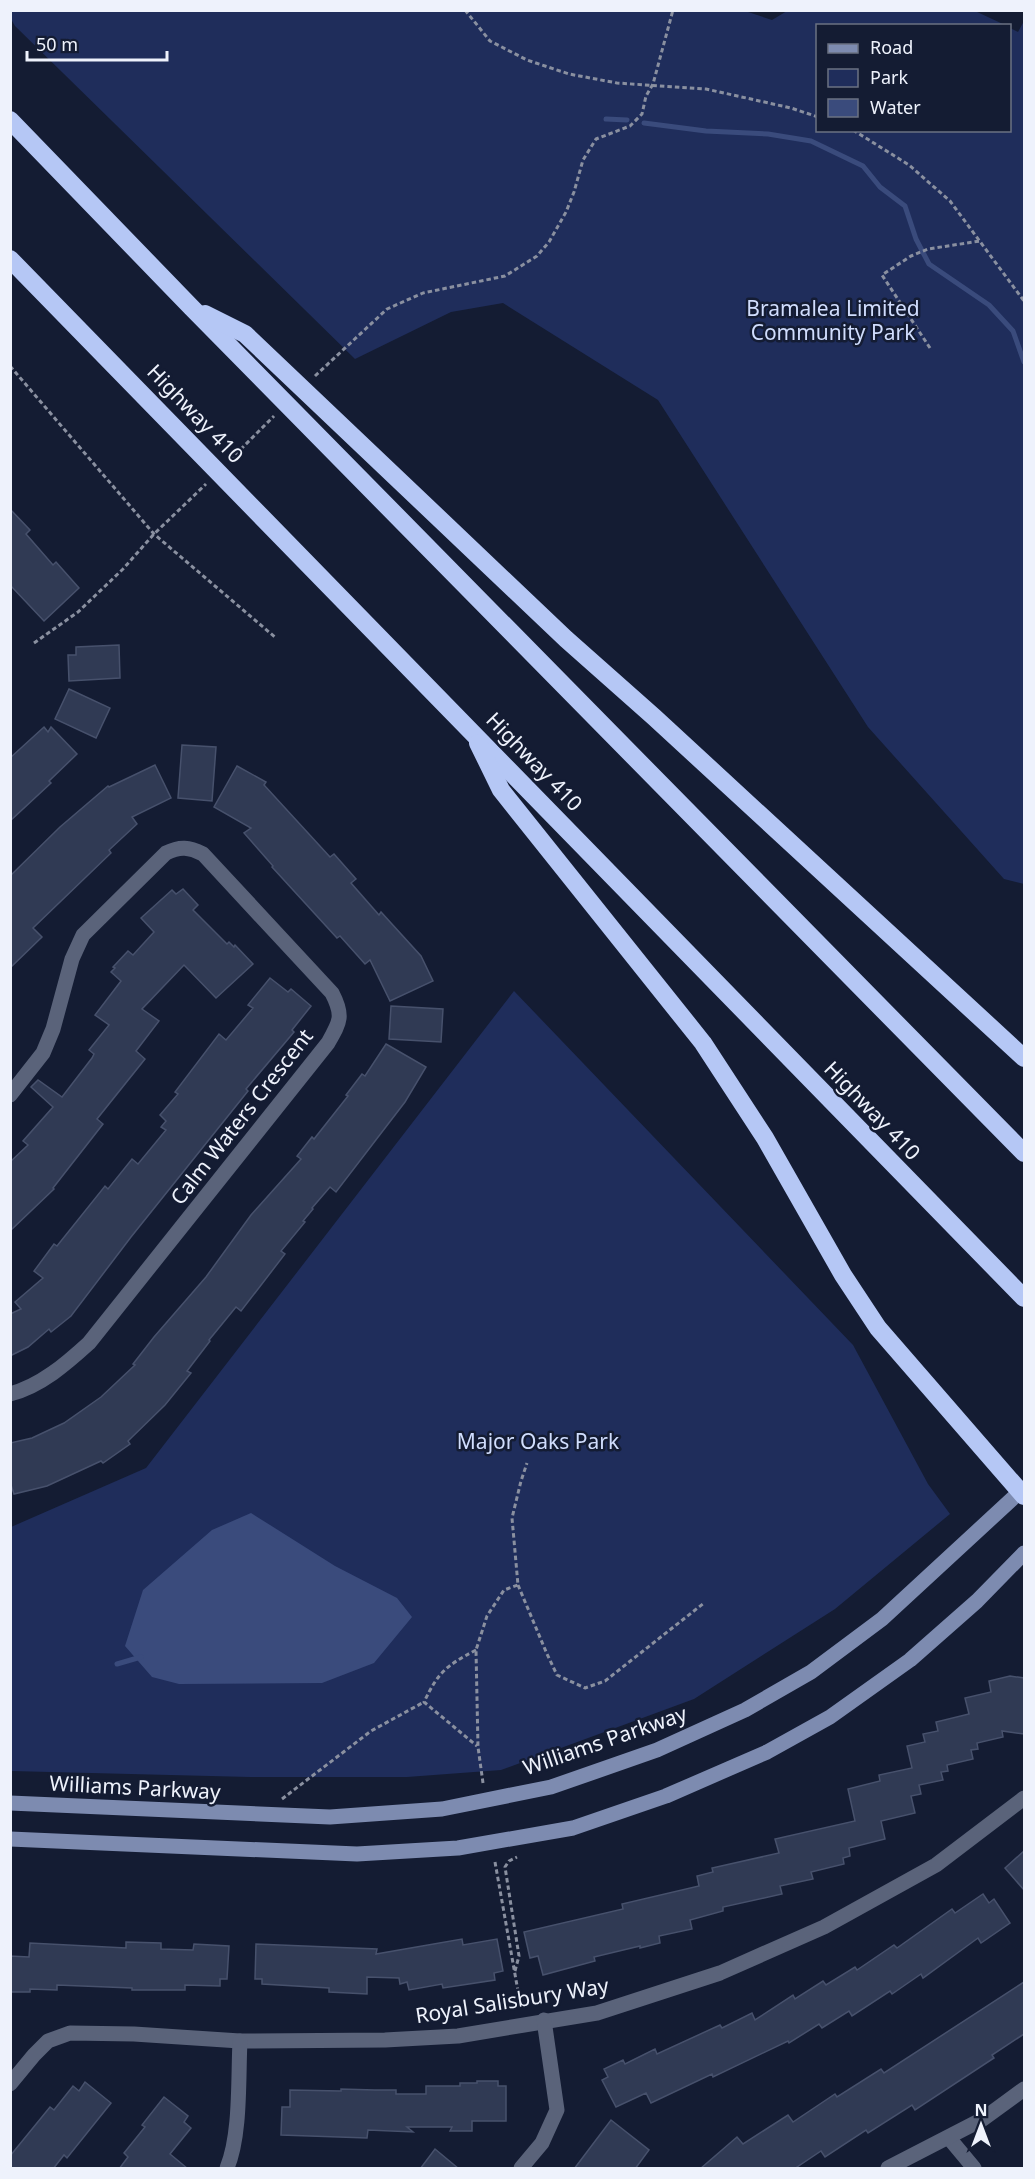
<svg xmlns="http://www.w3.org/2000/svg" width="1035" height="2179" font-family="'Noto Sans',sans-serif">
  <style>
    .green { fill: #1f2d5b }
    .water { fill: #3a4b7c }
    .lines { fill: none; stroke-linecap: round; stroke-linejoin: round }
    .stream { stroke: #3a4b7c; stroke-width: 5 }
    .building { fill: #303a54; stroke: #47516c; stroke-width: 1.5 }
    .path { stroke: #8a90a0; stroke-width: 3; stroke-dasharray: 4.5 3; stroke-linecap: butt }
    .street { stroke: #5a637a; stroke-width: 15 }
    .secondary { stroke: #7d8bb0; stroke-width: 15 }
    .highway { stroke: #b5c7f5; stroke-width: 18 }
    .labels { text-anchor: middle; stroke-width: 5; stroke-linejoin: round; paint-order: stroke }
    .park-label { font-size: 21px; fill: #d0ddfd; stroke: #141c33 }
    .street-label { font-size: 21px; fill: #eef2fc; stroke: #141c33 }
  </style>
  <rect width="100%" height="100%" fill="#141c33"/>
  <g class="green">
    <polygon points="11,10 742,10 772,20 787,11 975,11 1005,25 818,26 818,130 1010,130 1010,28 1018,32 1024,21 1024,884 1004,879 868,727 658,400 503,303 451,312 355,359 15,26 11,19"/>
    <polygon points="514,991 853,1345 928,1484 950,1514 835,1609 694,1699 501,1770 407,1777 250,1777 11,1771 11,1527 146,1468"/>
  </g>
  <polygon class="water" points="251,1513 335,1566 397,1598 412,1617 374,1663 322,1683 179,1684 152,1677 125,1646 143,1590 212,1530"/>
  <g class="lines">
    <g class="stream">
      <polyline points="606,119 627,120"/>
      <polyline points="644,123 706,131 768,134 811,141 863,166 880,187 905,206 916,239 929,264 989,305 1013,331 1024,362"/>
      <polyline points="117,1664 141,1657"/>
    </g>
  </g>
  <g class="building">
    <polygon points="10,509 30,530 26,534 53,565 56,562 79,588 44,621 10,585"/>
    <polygon points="119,645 120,678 69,681 68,655 76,655 76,647"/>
    <polygon points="69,689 110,708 96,738 55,719"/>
    <polygon points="44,727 48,732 51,727 77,754 49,781 51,783 10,821 10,758"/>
    <polygon points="182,745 216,747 212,801 178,798"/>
    <polygon points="155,765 171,798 132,817 137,824 109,850 111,853 33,928 42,937 10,968 10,876 60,827 108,786 109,787"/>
    <polygon points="237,766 266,782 264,785 330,857 334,854 356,879 351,883 379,915 381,912 421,956 433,981 390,1001 370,960 365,964 340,936 337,938 272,867 273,866 244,833 251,828 214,807"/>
    <polygon points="183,889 198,905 193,910 227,944 229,942 234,947 235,945 253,964 216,998 184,965 142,1009 159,1021 136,1051 145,1059 97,1119 103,1124 53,1188 54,1189 10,1231 10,1162 28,1145 23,1141 53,1107 31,1087 38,1080 62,1097 92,1058 94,1054 89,1050 109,1025 95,1015 121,981 111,972 115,968 113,967 128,951 133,955 154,932 141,918 172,890 176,894"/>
    <polygon points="270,978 288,992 291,989 311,1006 292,1030 294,1032 246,1089 248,1091 131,1237 71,1316 51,1332 49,1329 28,1347 10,1356 10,1314 21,1309 15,1302 43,1278 34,1271 54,1244 57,1246 105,1186 108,1189 132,1159 138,1164 166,1130 161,1127 166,1121 160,1115 178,1094 175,1092 219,1034 226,1040 253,1008 248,1005"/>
    <polygon points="391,1006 443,1009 441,1042 389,1039"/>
    <polygon points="386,1044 426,1067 405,1102 336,1192 330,1187 312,1208 313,1209 303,1221 305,1222 281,1251 285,1254 241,1311 236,1307 209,1340 210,1341 187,1371 191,1373 165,1405 128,1441 130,1444 103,1463 101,1461 47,1486 14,1494 10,1482 10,1443 32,1438 64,1423 101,1397 135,1365 133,1364 154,1337 206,1277 251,1215 301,1159 297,1156 312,1137 314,1139 348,1096 346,1095 362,1074 365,1076"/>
    <polygon points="1010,1676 1024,1678 1024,1734 1002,1731 1003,1737 977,1743 978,1749 971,1750 973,1759 947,1765 948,1771 941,1772 943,1780 919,1785 921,1794 911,1796 915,1813 881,1821 885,1839 849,1848 850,1856 843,1858 844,1864 811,1872 813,1879 780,1886 782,1894 723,1907 723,1911 690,1920 692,1929 659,1936 660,1943 640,1948 640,1946 594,1957 595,1961 543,1975 538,1956 530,1958 524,1932 623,1909 622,1904 699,1886 697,1876 713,1872 712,1868 779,1853 775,1839 855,1821 848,1789 880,1781 879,1775 912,1768 907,1746 925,1742 923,1734 938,1731 936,1722 969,1714 965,1698 991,1692 989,1681"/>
    <polygon points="1024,1851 1024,1890 1005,1868"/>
    <polygon points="983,1894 989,1903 994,1899 1010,1923 981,1943 978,1938 923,1978 921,1974 892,1994 890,1991 852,2016 849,2011 822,2028 819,2024 789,2043 788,2041 713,2077 712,2074 651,2103 646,2093 616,2107 602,2080 608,2077 604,2069 623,2060 625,2064 655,2049 657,2054 720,2025 722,2028 752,2013 755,2020 793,1995 795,1999 823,1981 826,1985 855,1967 857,1970 894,1945 897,1948 952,1909 955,1913"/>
    <polygon points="462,1939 463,1945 497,1939 503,1971 494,1973 495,1980 443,1988 442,1984 409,1990 407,1982 400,1984 399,1978 367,1977 367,1994 329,1992 329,1988 262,1984 262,1979 255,1979 256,1944 377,1949 376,1954"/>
    <polygon points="126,1942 161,1943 161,1949 193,1950 194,1944 229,1946 227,1979 220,1979 220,1986 185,1985 185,1990 132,1990 132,1988 57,1985 57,1990 30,1989 30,1992 10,1992 10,1956 29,1957 30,1943 126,1948"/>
    <polygon points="1024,1982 1024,2034 992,2055 994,2058 915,2110 912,2105 868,2133 866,2130 825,2157 821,2151 794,2169 700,2169 737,2137 743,2144 788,2115 793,2122 835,2094 837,2097 881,2069 884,2073"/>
    <polygon points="477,2081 498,2081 498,2086 506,2086 506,2121 472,2121 472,2131 450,2131 452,2127 407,2127 413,2132 368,2130 367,2138 281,2135 282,2107 290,2107 290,2090 341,2091 341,2089 375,2090 396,2090 396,2094 426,2094 426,2086 460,2086 460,2083 477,2083"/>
    <polygon points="85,2082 111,2103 67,2158 64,2155 53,2169 10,2169 10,2156 50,2107 54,2110 73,2086 79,2091"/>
    <polygon points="164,2097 188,2116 184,2122 191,2128 170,2154 188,2169 119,2169 128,2157 124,2153 145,2127 142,2125"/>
    <polygon points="611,2120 649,2150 635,2169 574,2169"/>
    <polygon points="435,2149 459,2169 420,2169"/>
  </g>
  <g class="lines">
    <g class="path">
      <polyline points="465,10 490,41 527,60 569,74 617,83 706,89 791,108 818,117"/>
      <polyline points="853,130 909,165 950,201 1024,301"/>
      <polyline points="930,348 882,275 911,256 928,249 980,241"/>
      <polyline points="10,366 154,534 276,638"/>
      <polyline points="315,376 387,309 423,293 505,276 537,256 549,242 566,212 574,192 583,160 596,139 630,126 642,114 646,96 653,84 673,10"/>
      <polyline points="230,460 274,416"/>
      <polyline points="34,643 78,612 123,569 154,534 206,484"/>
      <polyline points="518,1585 547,1654 557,1675 585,1688 605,1681 704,1603"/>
      <path d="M476,1650C446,1666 439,1671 424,1702L477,1746"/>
      <polyline points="483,1783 478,1747 476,1650 487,1616 504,1590 518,1585 512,1518 521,1481 527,1463"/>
      <polyline points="282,1799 371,1731 424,1702"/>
      <polyline points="495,1862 521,2008"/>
      <polyline points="515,1971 519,1956 505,1867 509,1861 517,1857"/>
    </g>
    <g class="street">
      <path d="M10,1095L43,1053L53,1029L72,959L83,935L166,853C180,846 189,847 203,854L332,993C344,1016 340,1022 328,1043L89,1343C67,1363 41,1386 10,1394"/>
      <polyline points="10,2084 34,2055 48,2041 70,2033 134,2034 240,2041 385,2040 458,2036 597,2013 720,1973 824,1927 936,1865 1024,1798"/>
      <polyline points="949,2138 974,2168"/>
      <path d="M227,2168C241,2134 238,2079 240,2041"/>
      <polyline points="521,2168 542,2143 557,2110 544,2020"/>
      <polyline points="888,2168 983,2119 1024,2089"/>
    </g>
    <g class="secondary">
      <polyline points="10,1803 330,1817 442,1809 551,1787 657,1750 745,1710 811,1672 882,1619 1024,1488"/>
      <polyline points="10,1839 357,1854 458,1848 573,1828 666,1796 767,1752 830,1717 910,1660 977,1601 1024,1553"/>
    </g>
    <g class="highway">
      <polyline points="10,120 191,307 1024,1153"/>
      <polyline points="10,259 1024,1298"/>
      <polyline points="205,314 245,334 566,639 654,717 1024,1058"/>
      <polyline points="478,743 501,790 703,1043 765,1138 843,1275 878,1328 1024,1496"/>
    </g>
  </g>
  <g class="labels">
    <g class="park-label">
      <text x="833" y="316">Bramalea Limited<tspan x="833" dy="24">Community Park</tspan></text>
      <text x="538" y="1449">Major Oaks Park</text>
    </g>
    <g class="street-label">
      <text transform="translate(195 414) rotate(46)" y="7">Highway 410</text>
      <text transform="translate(534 762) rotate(46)" y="7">Highway 410</text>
      <text transform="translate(872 1111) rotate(46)" y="7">Highway 410</text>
      <text transform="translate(242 1117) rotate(-52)" y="7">Calm Waters Crescent</text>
      <text transform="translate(605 1741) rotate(-19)" y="7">Williams Parkway</text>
      <text transform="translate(135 1788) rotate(3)" y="7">Williams Parkway</text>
      <text transform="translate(512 2001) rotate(-9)" y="7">Royal Salisbury Way</text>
    </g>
  </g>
  <rect width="1035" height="2179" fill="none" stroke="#eef2fc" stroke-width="24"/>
  <rect x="816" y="24" width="195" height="108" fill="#141c33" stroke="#6b7283" stroke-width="1.5"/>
  <rect x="828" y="44" width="30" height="9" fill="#7d8bb0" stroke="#6b7283" stroke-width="1.5"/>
  <text x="870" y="54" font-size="18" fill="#eef2fc">Road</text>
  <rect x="828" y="69" width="30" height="18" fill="#1f2d5b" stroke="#6b7283" stroke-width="1.5"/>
  <text x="870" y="84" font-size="18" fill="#eef2fc">Park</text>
  <rect x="828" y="99" width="30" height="18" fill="#3a4b7c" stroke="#6b7283" stroke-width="1.5"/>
  <text x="870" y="114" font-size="18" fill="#eef2fc">Water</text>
  <g transform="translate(981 2125)" stroke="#141c33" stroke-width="4.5" paint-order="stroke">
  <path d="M0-4.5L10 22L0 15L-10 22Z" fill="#eef2fc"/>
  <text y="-9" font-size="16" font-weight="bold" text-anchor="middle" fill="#eef2fc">N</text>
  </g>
  <path d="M27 51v9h140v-9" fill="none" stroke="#eef2fc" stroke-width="3"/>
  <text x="36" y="51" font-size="18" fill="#eef2fc" stroke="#141c33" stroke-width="4.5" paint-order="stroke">50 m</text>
</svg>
